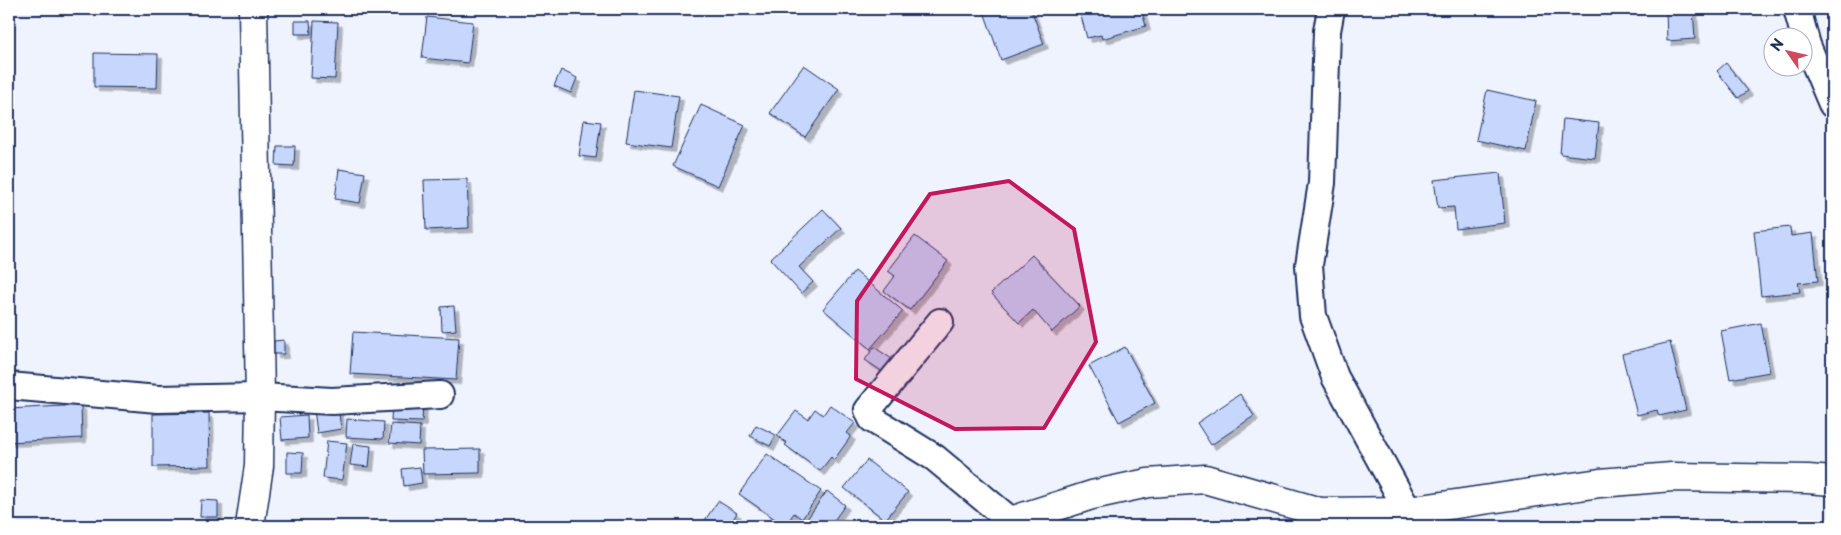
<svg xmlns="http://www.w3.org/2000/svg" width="1841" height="535" font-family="'Playpen Sans',sans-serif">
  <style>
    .building { fill: #c7d6fd; stroke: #1b2f5e; filter: url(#shadow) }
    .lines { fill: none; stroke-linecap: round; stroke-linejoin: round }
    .minor-casing { stroke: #1b2f5e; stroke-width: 30 }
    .tertiary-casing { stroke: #1b2f5e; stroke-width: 31 }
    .minor { stroke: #fff; stroke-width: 26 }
    .tertiary { stroke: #fff; stroke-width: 28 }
    .marked { fill: #c2185b; fill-opacity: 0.2; stroke: #c2185b; stroke-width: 4; stroke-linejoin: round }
  </style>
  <defs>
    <filter id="shadow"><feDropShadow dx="4.5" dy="4.5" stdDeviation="0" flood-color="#0004"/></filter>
  </defs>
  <rect width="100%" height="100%" fill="#eef3fe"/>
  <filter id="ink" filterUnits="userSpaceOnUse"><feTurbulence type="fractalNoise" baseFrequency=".02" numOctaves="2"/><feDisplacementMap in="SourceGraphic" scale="10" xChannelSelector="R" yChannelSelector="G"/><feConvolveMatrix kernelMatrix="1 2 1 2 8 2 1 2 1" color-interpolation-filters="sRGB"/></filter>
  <g filter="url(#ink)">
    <g class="building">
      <polygon points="983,9 1031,9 1044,44 1001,60"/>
      <polygon points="1079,9 1141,9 1146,26 1102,39 1101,35 1087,38"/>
      <polygon points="1666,9 1693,9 1695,39 1667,41"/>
      <polygon points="427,17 473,22 468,63 422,58"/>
      <polygon points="295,21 310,21 311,34 295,34"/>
      <polygon points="314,21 338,22 335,79 311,78"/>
      <polygon points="94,53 158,54 157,88 94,87"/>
      <polygon points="1726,63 1748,91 1738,98 1717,71"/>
      <polygon points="804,65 839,89 805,137 770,113"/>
      <polygon points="561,70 577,78 571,93 554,86"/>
      <polygon points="634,90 679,96 671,148 626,142"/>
      <polygon points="1487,90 1536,101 1526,151 1476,140"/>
      <polygon points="701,105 745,125 718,186 673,166"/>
      <polygon points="1563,119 1599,123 1595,158 1560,154"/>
      <polygon points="584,120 601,122 596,158 579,156"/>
      <polygon points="277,146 295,146 294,166 276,165"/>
      <polygon points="339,169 365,173 360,203 335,199"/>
      <polygon points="1500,173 1505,223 1456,229 1454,207 1438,208 1434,180"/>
      <polygon points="467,179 469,228 426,230 424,180"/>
      <polygon points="823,209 841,228 799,267 813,282 801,293 770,259"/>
      <polygon points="1790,227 1791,236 1813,233 1818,281 1798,283 1800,292 1761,296 1754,231"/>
      <polygon points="915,236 948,261 910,310 884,291 895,276 888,271"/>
      <polygon points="1032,255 1080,306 1052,332 1033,310 1019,323 991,293"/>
      <polygon points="855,271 903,311 870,349 823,309"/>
      <polygon points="454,306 456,330 442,331 441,307"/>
      <polygon points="1761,323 1770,372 1730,379 1721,331"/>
      <polygon points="353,332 459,338 456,380 350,374"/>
      <polygon points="284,340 284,354 274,354 274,341"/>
      <polygon points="1670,342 1686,410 1659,416 1657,410 1637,415 1622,354"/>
      <polygon points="874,347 892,359 883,372 865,360"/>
      <polygon points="1125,347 1155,403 1119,422 1089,366"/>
      <polygon points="1240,394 1254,416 1211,445 1197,423"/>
      <polygon points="392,402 423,403 422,422 391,421"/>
      <polygon points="81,405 82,438 9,442 9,409"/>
      <polygon points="338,405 341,429 317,433 314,409"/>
      <polygon points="830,405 855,423 847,433 851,436 834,460 831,457 820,471 785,445 787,443 777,436 796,411 808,419 815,409 823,415"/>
      <polygon points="209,413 210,466 153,467 153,414"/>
      <polygon points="307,415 308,438 282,440 280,417"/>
      <polygon points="347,419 384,422 383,439 346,437"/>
      <polygon points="391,424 420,426 419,445 389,443"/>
      <polygon points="756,425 776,435 770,446 750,436"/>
      <polygon points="327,441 347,443 342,480 323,478"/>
      <polygon points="353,444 371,446 369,467 350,465"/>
      <polygon points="480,449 480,473 423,474 422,450"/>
      <polygon points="287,452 303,453 302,473 287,473"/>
      <polygon points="767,454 821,491 802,519 794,513 785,526 739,494"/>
      <polygon points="867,460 908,492 885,520 844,488"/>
      <polygon points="420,467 422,483 404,486 402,469"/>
      <polygon points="827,491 845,505 830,526 811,526 805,522"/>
      <polygon points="201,500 218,501 218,517 200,517"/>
      <polygon points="718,501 737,513 729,526 701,526"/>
    </g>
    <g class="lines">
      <g class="minor-casing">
        <g id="minor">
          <polyline points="1331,9 1327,31 1322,183 1309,265 1313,316 1335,377 1408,511"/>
          <polyline points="1797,9 1807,45 1832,104"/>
          <polyline points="940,322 868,410 872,419 935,458 1011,521"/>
          <polyline points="9,386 158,399 260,397 332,401 440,395"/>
        </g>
      </g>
      <g class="tertiary-casing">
        <g id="tertiary">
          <polyline points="250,526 259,466 260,397 253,9"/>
          <polyline points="1001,526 1011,521 1092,495 1148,483 1205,479 1320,512 1408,511 1600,483 1672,477 1808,479 1832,481"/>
        </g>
      </g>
      <use href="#minor" class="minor"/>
      <use href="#tertiary" class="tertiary"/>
    </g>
  </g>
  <path class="marked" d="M1009,181L1074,229L1096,342L1044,428L955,429L856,379L857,301L930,194Z"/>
  <rect width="1841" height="535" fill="none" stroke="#fff" stroke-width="30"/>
  <rect x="15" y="15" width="1811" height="505" fill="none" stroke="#1b2f5e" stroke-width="2" filter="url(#ink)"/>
  <g transform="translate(1788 52) rotate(304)"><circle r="24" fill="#ffffff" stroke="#a4acbf"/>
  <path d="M0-4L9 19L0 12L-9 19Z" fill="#d1495b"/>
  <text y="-8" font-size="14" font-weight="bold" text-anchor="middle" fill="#1b2f5e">N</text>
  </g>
</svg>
